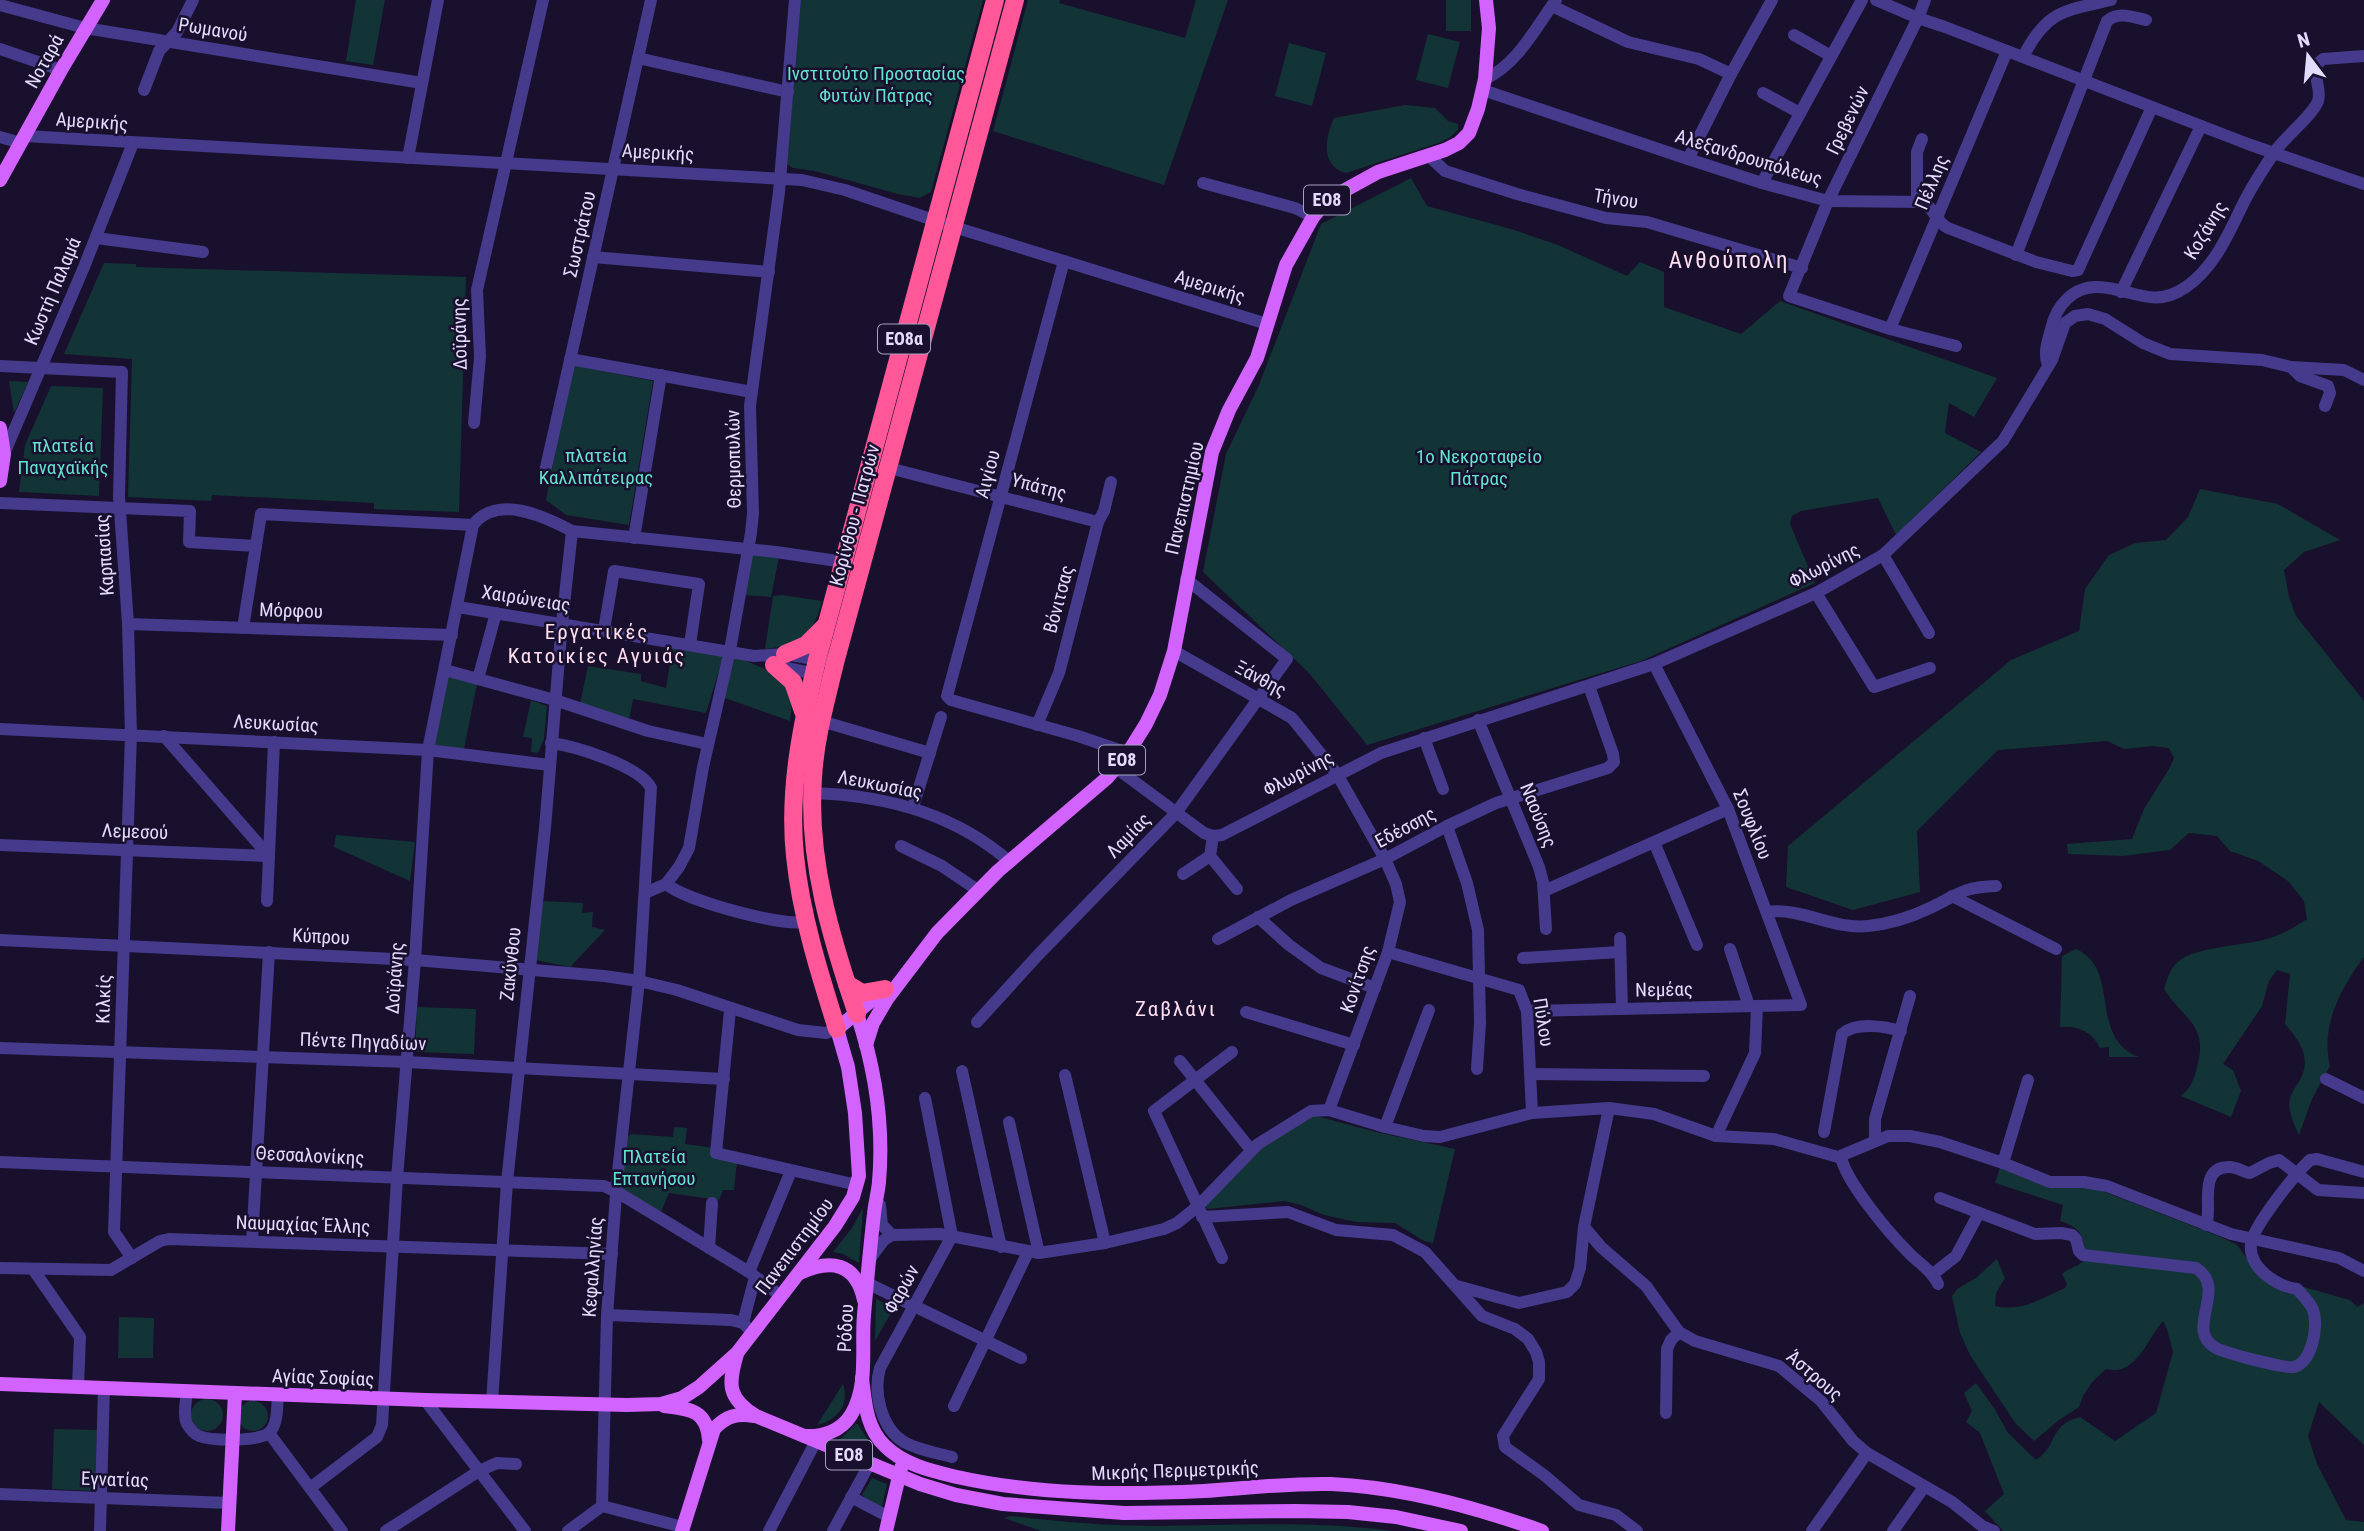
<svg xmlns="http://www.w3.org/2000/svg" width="2364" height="1531" font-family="'Roboto Condensed',sans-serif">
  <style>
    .green { fill: #133436 }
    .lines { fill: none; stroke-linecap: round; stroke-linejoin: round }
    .minor { stroke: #453a8c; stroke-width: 12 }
    .major { stroke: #d363ff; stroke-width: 14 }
    .highway { stroke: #ff5798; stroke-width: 18 }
    .labels { text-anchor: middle; stroke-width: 5; stroke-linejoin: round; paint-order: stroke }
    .shield { fill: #18102c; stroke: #a69fc0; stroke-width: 2 }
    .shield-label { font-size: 18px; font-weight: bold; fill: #e3dcff }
    .street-label { font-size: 19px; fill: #e3dcff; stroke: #18102c }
    .park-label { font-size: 19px; fill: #62e4cf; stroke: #18102c }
    .neighbourhood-label { font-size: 21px; letter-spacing: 2px; fill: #ffdef0; stroke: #18102c }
    .quarter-label { font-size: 23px; letter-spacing: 2px; fill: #ffdef0; stroke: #18102c }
  </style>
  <rect width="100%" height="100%" fill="#18102c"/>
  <g class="green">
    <polygon points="356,0 385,0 373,65 346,61"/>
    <polygon points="801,0 983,0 931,192 920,198 898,194 815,171 793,168 787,164"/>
    <polygon points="1028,0 1060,0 1059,3 1185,38 1196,0 1228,0 1164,185 993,131"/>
    <rect x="1446" y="0" width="25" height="31"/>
    <polygon points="1428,34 1460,42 1448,88 1416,80"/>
    <polygon points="1289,43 1326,53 1312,106 1275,96"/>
    <path d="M1405,105L1435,108L1448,121L1458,124V130L1449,138L1438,143L1346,173C1320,166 1325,138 1334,118Z"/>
    <polygon points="1411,178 1427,206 1511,229 1558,245 1627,276 1640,262 1664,272 1664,307 1741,334 1780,301 1997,378 1974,417 1949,403 1945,433 1981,452 1896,535 1878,498 1801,511 1792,516 1790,524 1815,583 1641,661 1367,745 1309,673 1203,572 1226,454 1259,385 1321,224"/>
    <polygon points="104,263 136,264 136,267 466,277 459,512 374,509 374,503 212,495 211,501 128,497 132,359 64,354"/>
    <polygon points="572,365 653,381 629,525 566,515 546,500"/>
    <polygon points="9,381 28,382 14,413"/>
    <polygon points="51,386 103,388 99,496 19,492 25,445"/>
    <path d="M2200,489L2278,504L2340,540L2304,552L2284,570L2289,597L2296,616L2364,701V957C2341,988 2320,1026 2330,1066L2312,1099L2299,1135C2294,1124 2287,1110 2290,1098C2292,1091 2298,1084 2301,1078C2311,1057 2300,1041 2285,1024L2290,974L2277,970L2269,981L2262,1006L2223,1064L2233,1070L2241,1091L2231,1117L2181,1096C2191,1088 2194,1079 2197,1067C2209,1025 2184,1020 2164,989C2167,979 2170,968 2179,961C2193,948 2243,945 2263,940C2279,936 2292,929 2307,919L2304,901L2288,881L2258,861L2230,851L2217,836L2189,833L2170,850L2123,856L2068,854L2067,844L2132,839L2144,809L2169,769L2174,758L2169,748L2153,746L2124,749L2107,741L1998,750L1917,831L1920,892L1853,910L1786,887L1788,846L2011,660L2079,631L2085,589L2109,555L2135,543L2166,540L2188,517Z"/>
    <polygon points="751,554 779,557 771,597 744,595"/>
    <path d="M782,595L822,601C813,635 801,645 765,649L773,596Z"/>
    <polygon points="673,645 724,654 706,713 633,699 629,720 580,704 588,666 641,674 641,681 666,688"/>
    <path d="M733,655C768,672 798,674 790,721L722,697Z"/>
    <polygon points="445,670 478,679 463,754 428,750"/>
    <polygon points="531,700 547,706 544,739 538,753 531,752 532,738 523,737"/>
    <polygon points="336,835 415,842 410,881 334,847"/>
    <polygon points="542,901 583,903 582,913 593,912 592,927 605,930 570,967 535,960"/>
    <path d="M2076,949C2122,969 2087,1037 2139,1057H2109V1047L2100,1048C2093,1032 2077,1025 2060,1027L2062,956Z"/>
    <polygon points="417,1007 476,1009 474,1054 415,1052"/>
    <polygon points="1305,1113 1376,1132 1455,1149 1433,1243 1424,1241 1395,1223 1356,1222 1324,1215 1301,1205 1284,1201 1208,1209 1205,1206 1243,1158"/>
    <polygon points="674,1127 687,1128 685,1144 715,1148 737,1162 734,1190 723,1190 719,1200 669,1193 661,1212 620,1187 625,1139 631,1134 673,1137"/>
    <path d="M2001,1165L2092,1187L2221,1237L2237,1245L2254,1268L2287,1294L2293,1284L2350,1300L2357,1307L2364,1303V1445L2319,1402L2308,1436L2317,1464L2346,1520L2364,1522V1531H2003L1985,1511L2004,1494L1980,1433L1966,1422L1972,1411L1964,1393L1976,1383L1994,1408L2008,1433L2036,1460C2059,1445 2048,1425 2080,1417L2115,1441L2156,1413L2173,1352L2167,1329L2163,1321C2147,1339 2136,1377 2106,1369L2093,1381L2083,1396L2079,1407L2059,1420L2034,1441L2016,1424L1970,1355L1960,1333L1952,1296L1957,1289L1976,1278L1997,1259L2005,1278L1996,1293L1995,1306C2023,1312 2040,1299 2065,1288L2067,1284L2062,1274C2070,1267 2077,1268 2084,1260L2180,1271L2210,1277L2083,1252C2086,1234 2076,1226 2060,1221L2063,1205L1995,1183Z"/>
    <polygon points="863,1208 859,1262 857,1262 843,1254 833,1252 852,1228"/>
    <polygon points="876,1299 894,1308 875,1341"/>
    <polygon points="119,1317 154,1318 153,1358 118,1358"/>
    <path d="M843,1384C850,1405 837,1420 817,1425Z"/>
    <circle cx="207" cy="1415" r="16"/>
    <circle cx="253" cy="1416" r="15"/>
    <polygon points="856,1424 858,1424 873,1449 839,1440"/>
    <polygon points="54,1429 97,1430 95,1491 52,1489"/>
    <polygon points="872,1478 887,1484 881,1511 862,1495"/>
    <path d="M1011,1516C1059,1522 1108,1526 1156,1526C1236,1525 1314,1521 1393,1531H1041L1004,1518Z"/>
  </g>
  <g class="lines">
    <g class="minor">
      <polyline points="1876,0 1918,18 1945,27 2248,144 2364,184"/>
      <polyline points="1925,0 1918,18 1828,201 1789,296 1890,329 1956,346"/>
      <polyline points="0,5 85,28 422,83"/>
      <polyline points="1552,6 1628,42 1699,59 1731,74"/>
      <polyline points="1794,35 1831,56"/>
      <polyline points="0,49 61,70"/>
      <path d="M2023,57C2047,10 2064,11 2111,0"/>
      <polyline points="638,58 788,92"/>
      <path d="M1485,79C1517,65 1536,27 1556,0"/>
      <polyline points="144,90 159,51 177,32 193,0"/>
      <path d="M1483,90L1688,159L1762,183L1828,201L1924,202C1934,209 1935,221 1948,228L2036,262L2072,271L2078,270L2152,107"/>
      <polyline points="1763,93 1800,113"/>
      <polyline points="25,136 802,180 845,190 954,227 1267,324"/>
      <polyline points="0,137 21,143"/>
      <polyline points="1429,156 1445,171 1517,194 1606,218 1647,222 1802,268"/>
      <polyline points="408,158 438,0"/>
      <polyline points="1688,159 1731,74 1772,0"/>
      <polyline points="1203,183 1295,208 1313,217"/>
      <polyline points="1762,183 1862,0"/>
      <polyline points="1917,201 1917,152 1922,139"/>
      <polyline points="96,238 203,252"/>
      <path d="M2016,255L2107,21C2118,11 2133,17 2146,20"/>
      <polyline points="593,257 769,272"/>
      <polyline points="1064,261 947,696 951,700 1078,736 1128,753"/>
      <polyline points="2121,292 2201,126"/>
      <polyline points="1890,329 2007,51"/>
      <polyline points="570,359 752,392"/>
      <path d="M2048,365C2043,354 2048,340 2051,329C2056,306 2073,286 2098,287C2131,288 2153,310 2186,287C2216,266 2229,232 2245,200C2254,183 2265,166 2276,150C2286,136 2313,115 2318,101C2322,89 2313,77 2316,65L2323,59L2364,56"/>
      <polyline points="0,366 122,372 119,496 128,624 131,735 114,1232 132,1258"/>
      <polyline points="2291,367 2300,376 2328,386 2330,393 2325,406"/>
      <polyline points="474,423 480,357 477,290 543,0"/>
      <polyline points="1,453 4,454 84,267 133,143"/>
      <polyline points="889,468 1098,522"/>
      <polyline points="544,476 651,0"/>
      <polyline points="0,503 190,511 189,542 256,546"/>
      <polyline points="634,538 661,375"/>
      <polyline points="1883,555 1929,633"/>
      <polyline points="1816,593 1874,687 1930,668"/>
      <polyline points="458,607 754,656 785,654 825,661"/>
      <polyline points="128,624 452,635"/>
      <polyline points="243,628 261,514 473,525"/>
      <polyline points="604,630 614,571 699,584 690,644"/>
      <polyline points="1174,651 1292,718 1337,774 1385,859 1396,884 1400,902 1388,952 1329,1110"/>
      <polyline points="777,666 821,675"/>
      <polyline points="445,670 555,700 648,731 707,744"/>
      <polyline points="478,679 496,613"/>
      <polyline points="1478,720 1539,867 1543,882 1546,929"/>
      <polyline points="821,721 930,753"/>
      <polyline points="1037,725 1059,673 1098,522 1104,511 1111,482"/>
      <polyline points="0,729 428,750 549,765"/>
      <polyline points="164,736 269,856"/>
      <polyline points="1424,738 1443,789"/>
      <path d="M551,743C575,746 640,766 651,788L639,981L617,1181L607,1315L602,1506L683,1527"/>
      <polyline points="1116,768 1204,833 1213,836 1222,835 1381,753 1654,664 1816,593 1883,555 2003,441 2052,360 2065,323 2075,316 2088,314 2105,319 2143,343 2170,354 2262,360 2291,367 2344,370 2364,380"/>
      <path d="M812,793C885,795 954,813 1010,862"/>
      <polyline points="913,807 941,717"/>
      <polyline points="1447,826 1467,883 1478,930 1480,1023 1477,1069"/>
      <polyline points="1654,842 1697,945"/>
      <polyline points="0,845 269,856"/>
      <polyline points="901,846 942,866 979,891"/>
      <polyline points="1210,856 1237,889"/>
      <polyline points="1183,874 1210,856 1213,836"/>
      <path d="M666,884C687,901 779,926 806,922"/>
      <polyline points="1544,891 1728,809"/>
      <polyline points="645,893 666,884 679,867 689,848 703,767 730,650 751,533 753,513 750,406 779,192 795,0"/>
      <polyline points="1952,896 2056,949"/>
      <polyline points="267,901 274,742"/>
      <path d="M1767,912C1802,907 1833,930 1868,926C1889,924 1911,917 1930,908C1958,895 1961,887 1996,886"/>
      <polyline points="1258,917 1289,945 1321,968 1375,988"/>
      <polyline points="1620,938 1622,1009"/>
      <polyline points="1218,939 1291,900 1385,859 1447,826 1496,803 1608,768 1614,762 1613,754 1589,686"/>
      <polyline points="0,940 415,960 604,976 639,981 677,990 798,1030 826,1033 837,1029"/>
      <polyline points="1730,949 1749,1006"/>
      <polyline points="1388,952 1519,990 1527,1011 1532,1113"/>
      <polyline points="1523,958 1619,952"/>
      <polyline points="730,1010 716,1153 857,1185"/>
      <polyline points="1527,1011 1801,1005 1728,809 1654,664"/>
      <polyline points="1246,1012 1354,1045"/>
      <polyline points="977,1022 1038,955 1176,813 1287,659 1186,579"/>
      <polyline points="0,1048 407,1062 724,1079"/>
      <polyline points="1180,1061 1251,1150"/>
      <polyline points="962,1071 1001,1247"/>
      <polyline points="1532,1074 1704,1076"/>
      <polyline points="1065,1075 1105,1243"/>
      <polyline points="2326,1079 2364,1098"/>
      <path d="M925,1098L952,1236L880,1368C873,1392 881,1428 904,1442C918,1450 937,1453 952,1457"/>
      <polyline points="1009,1122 1039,1253"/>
      <polyline points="1385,1127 1429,1010"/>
      <path d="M1824,1132L1842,1034C1856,1022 1884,1026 1901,1031"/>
      <polyline points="1716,1136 1755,1053 1757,1006"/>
      <polyline points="1875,1141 1875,1119 1910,996"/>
      <path d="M1841,1157C1846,1182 1889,1233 1908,1252C1918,1263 1932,1270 1938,1284"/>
      <polyline points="0,1162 604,1186 617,1192 749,1272 781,1296"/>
      <polyline points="2003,1163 2028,1080"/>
      <path d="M1940,1198L2035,1234L2061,1233L2072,1235L2076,1239L2079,1251L2083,1255L2196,1268C2229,1289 2183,1330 2216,1348C2225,1353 2286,1369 2294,1367C2312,1362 2319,1326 2313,1310C2310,1302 2303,1296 2297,1289C2277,1286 2248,1268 2251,1244C2253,1226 2296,1173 2310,1160L2317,1159L2364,1172"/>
      <polyline points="880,1205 882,1225 892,1235"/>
      <polyline points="1202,1217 1288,1212 1336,1230 1393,1235 1425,1252 1482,1316 1515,1329 1528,1339 1536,1352 1539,1362 1539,1379 1503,1436 1505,1447 1544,1475 1579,1505 1616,1515 1637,1531"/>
      <path d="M2206,1225C2213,1211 2197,1168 2228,1167C2236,1166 2243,1172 2250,1173L2269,1163L2279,1160L2318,1190L2364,1193"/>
      <polyline points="1584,1227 1601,1247 1646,1286 1679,1332 1695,1341 1779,1366 1821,1401 1853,1441 1867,1453 1952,1502 1982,1526 1994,1531"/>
      <polyline points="252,1241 269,952"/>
      <polyline points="709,1248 712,1203"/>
      <polyline points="1222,1258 1154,1111 1232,1052"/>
      <polyline points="869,1260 884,1240 892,1235 940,1234 1039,1253 1105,1243 1164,1229 1177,1223 1197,1207 1258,1144 1311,1111 1329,1110 1385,1127 1424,1136 1440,1137 1532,1113 1609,1108 1654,1114 1716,1136 1774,1139 1838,1157 1888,1136 1910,1136 1940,1142 2003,1163 2050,1182 2084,1182 2107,1186 2231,1234 2339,1258 2364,1271"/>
      <polyline points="0,1268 111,1270 160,1241 169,1239 612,1254"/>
      <polyline points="33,1269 80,1337 78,1387"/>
      <polyline points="749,1272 791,1171"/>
      <polyline points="1933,1274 1956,1256 1979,1213"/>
      <polyline points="867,1283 1021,1358"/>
      <polyline points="1457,1286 1519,1303 1567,1292 1575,1284 1580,1268 1584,1227 1609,1108"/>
      <polyline points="607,1315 731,1320 743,1323 753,1333"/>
      <polyline points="743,1323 755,1277"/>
      <path d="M187,1391C186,1401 183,1415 187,1424C190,1429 194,1434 199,1436C212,1441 261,1442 270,1432C278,1423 277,1407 278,1395"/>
      <polyline points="425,1400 525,1531"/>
      <polyline points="492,1402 507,1182 545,828 562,623 572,531"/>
      <polyline points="954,1406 1028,1252"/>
      <polyline points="1666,1413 1667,1349 1671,1340 1679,1332"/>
      <polyline points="269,1433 342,1531"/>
      <path d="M310,1488L377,1437L382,1425L397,1178L415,960L428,750L473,525C497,494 544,516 572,531L776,552L844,562"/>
      <polyline points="0,1494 229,1503"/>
      <polyline points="851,1497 889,1517"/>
      <polyline points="100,1531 104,1388"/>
      <polyline points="386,1531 479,1471 497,1463 516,1464"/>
      <polyline points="568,1531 602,1506"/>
      <polyline points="769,1531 816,1441"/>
      <polyline points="833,1531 870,1463"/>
      <polyline points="1812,1531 1867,1453"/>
      <polyline points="1893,1531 1924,1487"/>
    </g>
    <g class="major">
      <polyline points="0,180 61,70 103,0"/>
      <polyline points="0,428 4,454 0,481"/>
      <polyline points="866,1045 873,1023 887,999 937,933 998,871 1107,778 1128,753 1146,724 1160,695 1174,651 1212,452 1229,410 1257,358 1286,265 1313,217 1327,200 1378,172 1445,150 1459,143 1469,133 1478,109 1485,79 1489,28 1486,0"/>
      <path d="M800,1273C830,1259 856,1262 864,1300"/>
      <path d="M737,1354C728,1384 727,1398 756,1416L920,1484L956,1495L1003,1504L1124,1513L1295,1511L1348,1512L1396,1517L1461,1531"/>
      <path d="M862,1378C865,1402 866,1428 885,1446C904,1465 932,1471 957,1477C1038,1495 1122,1495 1204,1491C1247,1488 1289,1483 1331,1484C1403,1487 1475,1507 1542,1531"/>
      <polyline points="0,1384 425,1400 627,1405 661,1404 682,1398 699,1387 737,1353 835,1226 853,1197 859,1176 855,1113 848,1067 837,1029 885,989"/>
      <path d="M664,1406C690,1409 707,1410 709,1440"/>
      <path d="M805,1436C823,1437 841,1431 851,1415C869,1386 861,1347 864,1315C867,1281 870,1247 874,1214C875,1203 878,1193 879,1182C884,1125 875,1068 857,1014"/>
      <polyline points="228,1531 235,1393"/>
      <path d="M682,1531L714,1429C726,1416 737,1413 754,1416"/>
      <polyline points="886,1531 901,1468"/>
    </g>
    <g class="highway">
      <polyline points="785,654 806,645 826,625"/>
      <polyline points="774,665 793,682 803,711"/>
      <polyline points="847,984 862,993 885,989"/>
      <path d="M857,1014C831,938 807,859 813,778C815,739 826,701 835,663L1015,0"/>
      <path d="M837,1029C819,972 801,915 795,856C788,789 802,724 817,660L995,0"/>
    </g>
  </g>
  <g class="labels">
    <g class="shield">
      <rect x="1304" y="185.5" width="46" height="29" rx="5"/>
      <rect x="878" y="324.5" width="52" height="29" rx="5"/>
      <rect x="1099" y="745.5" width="46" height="29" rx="5"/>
      <rect x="826" y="1440.5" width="46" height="29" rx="5"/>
    </g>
    <g class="shield-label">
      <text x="1327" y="206">ΕΟ8</text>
      <text x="904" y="345">ΕΟ8α</text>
      <text x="1122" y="766">ΕΟ8</text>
      <text x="849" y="1461">ΕΟ8</text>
    </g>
    <g class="street-label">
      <text transform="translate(213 29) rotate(9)" y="7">Ρωμανού</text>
      <text transform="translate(44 61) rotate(-61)" y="7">Νοταρά</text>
      <text transform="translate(1847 120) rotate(-64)" y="7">Γρεβενών</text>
      <text transform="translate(92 121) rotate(4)" y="7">Αμερικής</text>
      <text transform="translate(658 152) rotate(3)" y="7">Αμερικής</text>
      <text transform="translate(1749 157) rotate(17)" y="7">Αλεξανδρουπόλεως</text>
      <text transform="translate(1931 182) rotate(-67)" y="7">Πέλλης</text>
      <text transform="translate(1616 198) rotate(9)" y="7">Τήνου</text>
      <text transform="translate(2205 230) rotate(-59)" y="7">Κοζάνης</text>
      <text transform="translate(579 234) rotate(-77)" y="7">Σωστράτου</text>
      <text transform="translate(1210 286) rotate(17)" y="7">Αμερικής</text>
      <text transform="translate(52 291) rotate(-67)" y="7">Κωστή Παλαμά</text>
      <text transform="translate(459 334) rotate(-91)" y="7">Δοϊράνης</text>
      <text transform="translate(733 459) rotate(-91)" y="7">Θερμοπυλών</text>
      <text transform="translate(987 474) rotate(-75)" y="7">Αιγίου</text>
      <text transform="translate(1039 486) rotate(15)" y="7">Υπάτης</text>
      <text transform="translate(1184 498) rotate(-77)" y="7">Πανεπιστημίου</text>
      <text transform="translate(854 515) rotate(-75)" y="7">Κορίνθου - Πατρών</text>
      <text transform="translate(104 555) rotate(-94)" y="7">Καρπασίας</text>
      <text transform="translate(1824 565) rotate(-27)" y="7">Φλωρίνης</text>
      <text transform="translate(526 598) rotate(9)" y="7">Χαιρώνειας</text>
      <text transform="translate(1058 599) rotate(-75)" y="7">Βόνιτσας</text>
      <text transform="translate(291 610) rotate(2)" y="7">Μόρφου</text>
      <text transform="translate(1261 678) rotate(28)" y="7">Ξάνθης</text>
      <text transform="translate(276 723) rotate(3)" y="7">Λευκωσίας</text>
      <text transform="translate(1298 773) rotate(-28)" y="7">Φλωρίνης</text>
      <text transform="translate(880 784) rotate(11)" y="7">Λευκωσίας</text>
      <text transform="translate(1539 815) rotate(68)" y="7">Ναούσης</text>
      <text transform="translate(1753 824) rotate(68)" y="7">Σουφλίου</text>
      <text transform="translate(1405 827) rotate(-28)" y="7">Εδέσσης</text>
      <text transform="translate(135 831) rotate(2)" y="7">Λεμεσού</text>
      <text transform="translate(1128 835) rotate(-46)" y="7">Λαμίας</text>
      <text transform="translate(321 936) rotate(3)" y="7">Κύπρου</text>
      <text transform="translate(510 964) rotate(-84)" y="7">Ζακύνθου</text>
      <text transform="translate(394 978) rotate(-86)" y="7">Δοϊράνης</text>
      <text transform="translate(1357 979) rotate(-71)" y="7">Κονίτσης</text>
      <text transform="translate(1664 989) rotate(-1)" y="7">Νεμέας</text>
      <text transform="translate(103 999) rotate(-88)" y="7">Κιλκίς</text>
      <text transform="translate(1544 1022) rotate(81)" y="7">Πύλου</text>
      <text transform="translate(363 1041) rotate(2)" y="7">Πέντε Πηγαδίων</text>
      <text transform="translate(310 1155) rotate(3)" y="7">Θεσσαλονίκης</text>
      <text transform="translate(303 1224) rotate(2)" y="7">Ναυμαχίας Έλλης</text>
      <text transform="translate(794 1246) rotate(-53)" y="7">Πανεπιστημίου</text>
      <text transform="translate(592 1267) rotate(-86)" y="7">Κεφαλληνίας</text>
      <text transform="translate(901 1289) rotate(-61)" y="7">Φαρών</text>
      <text transform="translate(845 1328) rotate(-87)" y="7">Ρόδου</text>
      <text transform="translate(1815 1375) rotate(41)" y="7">Άστρους</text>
      <text transform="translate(323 1377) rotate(2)" y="7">Αγίας Σοφίας</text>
      <text transform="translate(1175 1470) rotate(-2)" y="7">Μικρής Περιμετρικής</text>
      <text transform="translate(115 1479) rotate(2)" y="7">Εγνατίας</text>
    </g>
    <g class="park-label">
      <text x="876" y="80">Ινστιτούτο Προστασίας<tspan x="876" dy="22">Φυτών Πάτρας</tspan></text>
      <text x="63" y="452">πλατεία<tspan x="63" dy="22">Παναχαϊκής</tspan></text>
      <text x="596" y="462">πλατεία<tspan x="596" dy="22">Καλλιπάτειρας</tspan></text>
      <text x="1479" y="463">1o Νεκροταφείο<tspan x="1479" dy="22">Πάτρας</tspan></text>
      <text x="654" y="1163">Πλατεία<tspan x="654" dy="22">Επτανήσου</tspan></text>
    </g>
    <g class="neighbourhood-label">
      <text x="597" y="639">Εργατικές<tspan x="597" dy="24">Κατοικίες Αγυιάς</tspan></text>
      <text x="1176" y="1016">Ζαβλάνι</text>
    </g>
    <g class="quarter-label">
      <text x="1729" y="268">Ανθούπολη</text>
    </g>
  </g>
  <g transform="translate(2308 56) rotate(344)" stroke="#18102c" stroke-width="5" paint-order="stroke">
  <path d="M0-5L12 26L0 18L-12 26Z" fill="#e3dcff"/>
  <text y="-10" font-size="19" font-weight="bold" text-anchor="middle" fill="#e3dcff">N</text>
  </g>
</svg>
